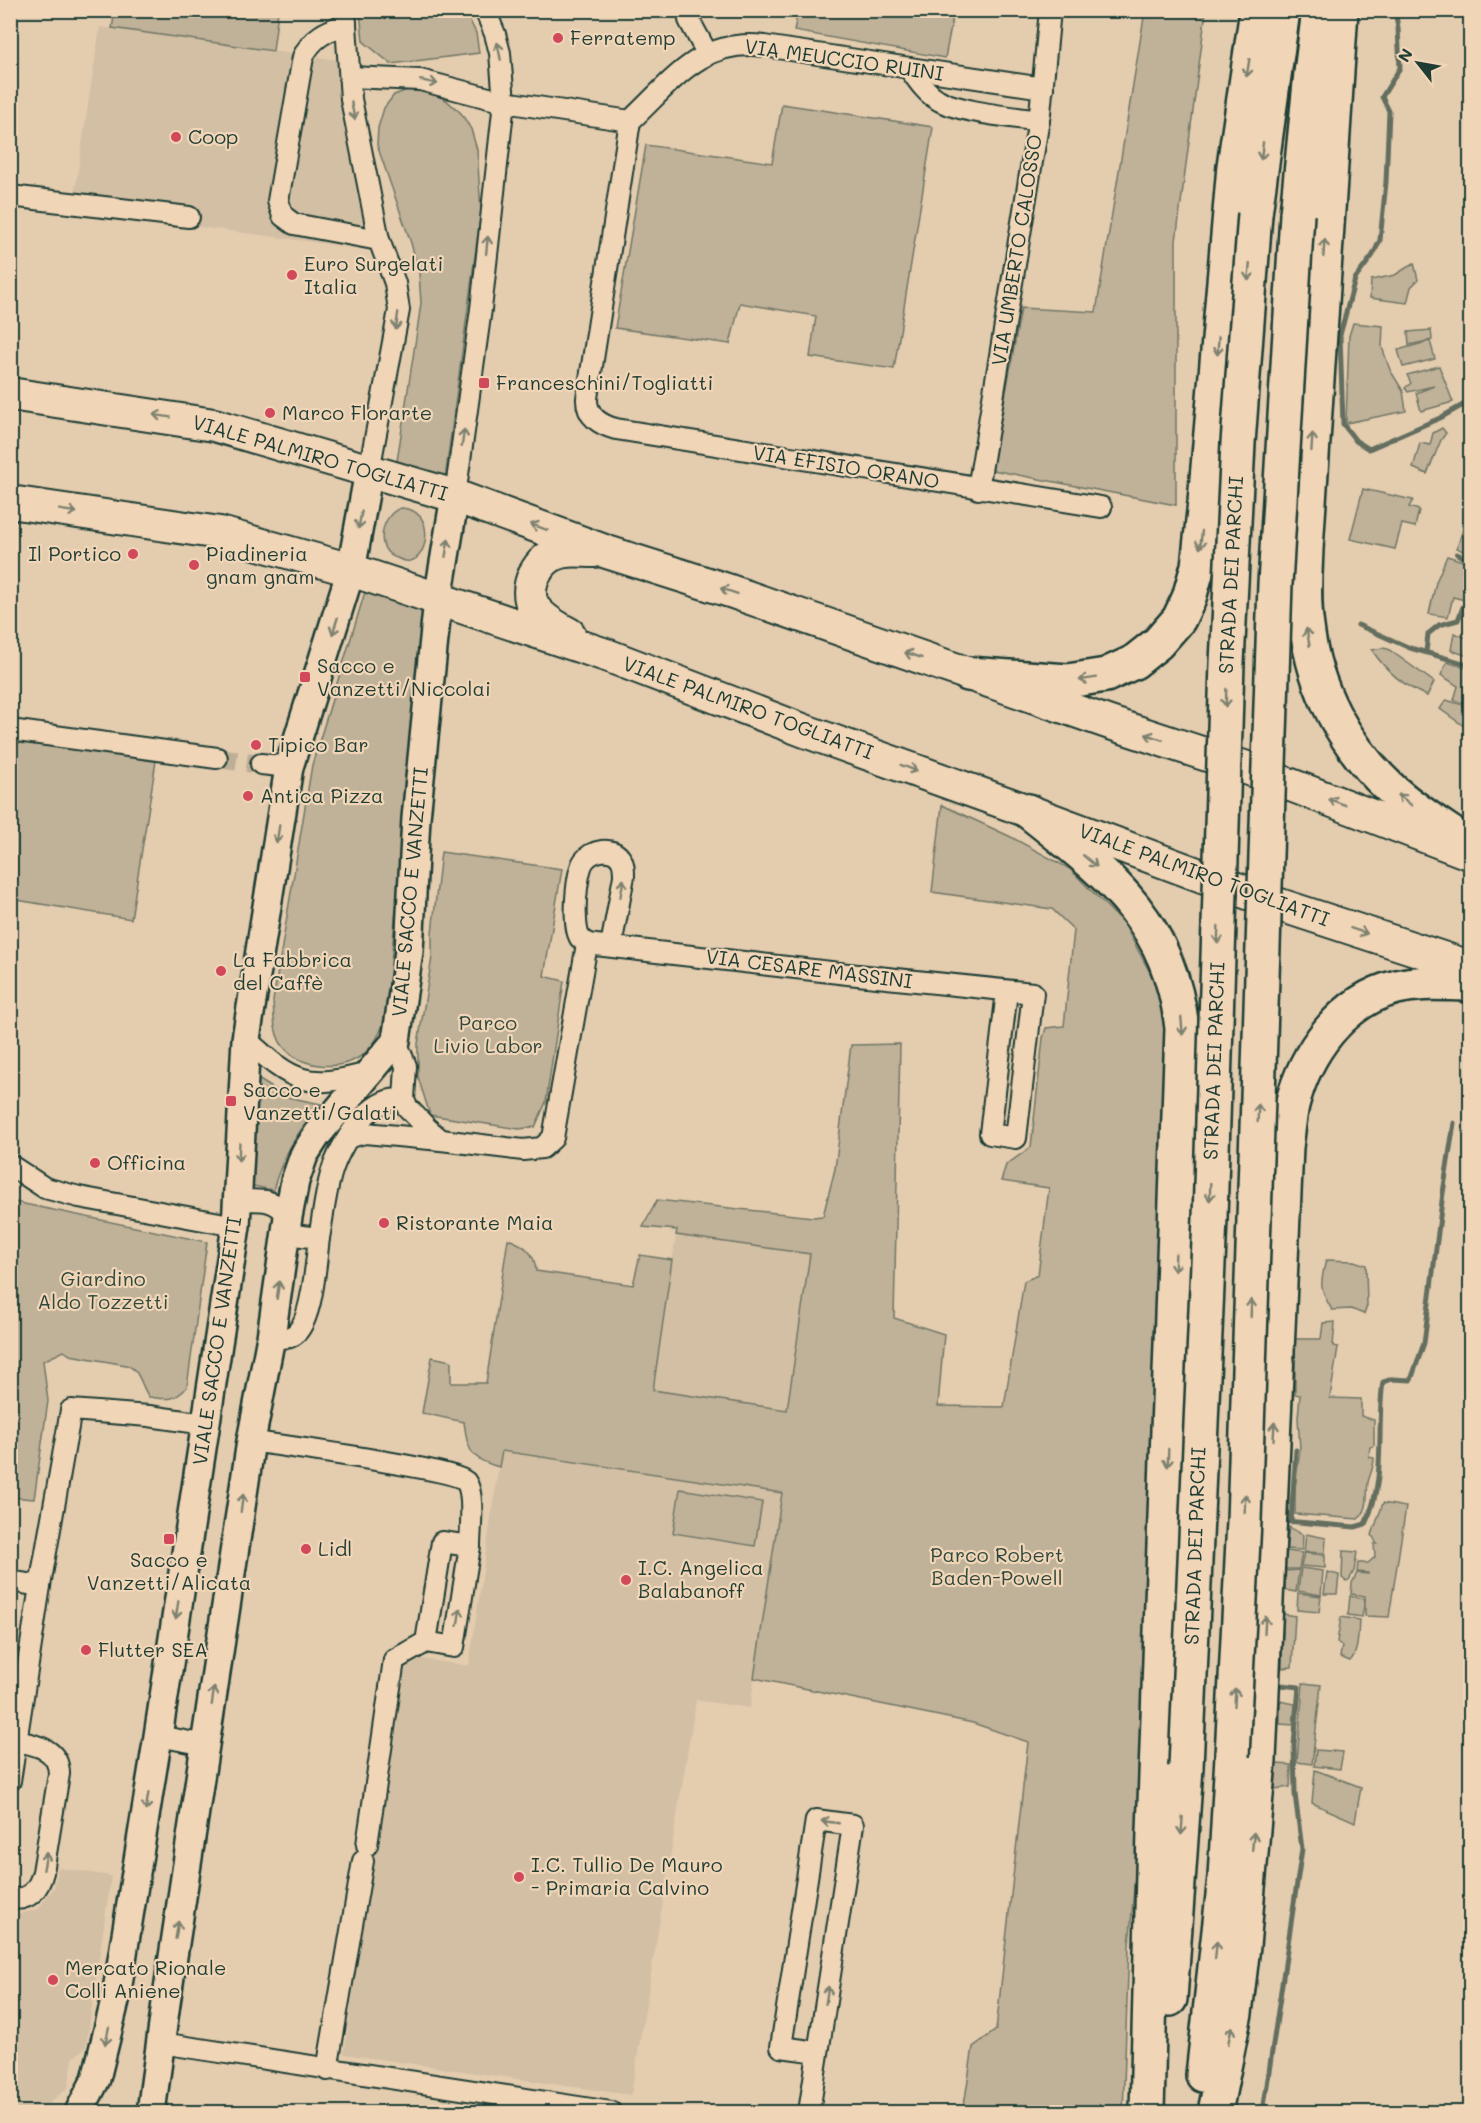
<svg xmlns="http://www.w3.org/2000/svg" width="1481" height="2123" font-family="Mali,sans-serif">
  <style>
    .built { fill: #d2bfa4 }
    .green { fill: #c0b199; stroke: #707766; stroke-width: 1.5 }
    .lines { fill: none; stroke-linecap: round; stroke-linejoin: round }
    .stream { stroke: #636e5f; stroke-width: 5 }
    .street-tunnel { stroke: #bdaf96; stroke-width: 20; stroke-dasharray: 20 10; stroke-linecap: butt }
    .street-casing { stroke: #1f3d34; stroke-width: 24 }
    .secondary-casing { stroke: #1f3d34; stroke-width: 32 }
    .primary-casing { stroke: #1f3d34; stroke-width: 36 }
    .highway-casing { stroke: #1f3d34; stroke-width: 38 }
    .street { stroke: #f1d5b7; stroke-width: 20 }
    .secondary { stroke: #f1d5b7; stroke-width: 27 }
    .primary { stroke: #f1d5b7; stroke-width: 32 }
    .highway { stroke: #f1d5b7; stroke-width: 33 }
    .highway-bridge-casing { stroke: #1f3d34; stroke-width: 38; stroke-linecap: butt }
    .highway-bridge { stroke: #f1d5b7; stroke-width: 33 }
    .oneway { stroke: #7d816f }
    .poi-dot { fill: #d1495b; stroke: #f1d5b7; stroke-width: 2 }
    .labels { text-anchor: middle; stroke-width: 4.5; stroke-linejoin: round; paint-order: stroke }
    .poi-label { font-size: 20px; fill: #1f3d34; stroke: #f1d5b7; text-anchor: start }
    .street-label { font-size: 20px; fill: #1f3d34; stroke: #f1d5b7 }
    .park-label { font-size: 20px; fill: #2f493e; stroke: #f1d5b7 }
  </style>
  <rect width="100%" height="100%" fill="#e4ccaf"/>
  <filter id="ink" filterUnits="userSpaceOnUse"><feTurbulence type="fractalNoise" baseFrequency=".0167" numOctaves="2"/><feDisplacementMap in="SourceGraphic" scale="12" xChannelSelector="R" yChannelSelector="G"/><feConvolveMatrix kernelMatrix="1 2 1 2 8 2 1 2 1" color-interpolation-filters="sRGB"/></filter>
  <g filter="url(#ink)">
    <g class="built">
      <polygon points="100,27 344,61 380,251 72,210"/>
      <polygon points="676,1235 810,1254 787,1410 653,1391"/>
      <polygon points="501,1451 782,1493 750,1708 696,1700 631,2095 344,2054 402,1665 409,1657 469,1666"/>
      <polygon points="58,1868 111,1876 86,2047 73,2058 68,2088 50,2102 49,2112 11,2112 11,1912 20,1914 38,1909 54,1888"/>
    </g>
    <g class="green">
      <polygon points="115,11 115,10 278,11 273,51 112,28"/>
      <polygon points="360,11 465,11 476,33 479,53 391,64 363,41"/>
      <polygon points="798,11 798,10 954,11 945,58 794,31"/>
      <polygon points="1145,11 1206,11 1176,241 1176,505 992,470 1021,308 1096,312"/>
      <polygon points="410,89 428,91 446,100 461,113 471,129 477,150 481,211 445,479 397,461 417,331 421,303 419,273 411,243 377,145 378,128 384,108 394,95"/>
      <polygon points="782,104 933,127 894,369 810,357 816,316 740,303 730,344 615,328 646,145 772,163"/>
      <polygon points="1414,263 1418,280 1411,287 1407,303 1370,298 1371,280 1395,275"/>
      <polygon points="1353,323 1383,326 1382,347 1390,370 1403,391 1406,411 1346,423 1349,336"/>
      <polygon points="1431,330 1432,340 1409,345 1408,332"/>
      <polygon points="1430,341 1435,359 1403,367 1398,350"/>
      <polygon points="1439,366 1453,402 1421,411 1416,393 1434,386 1408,392 1405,388 1411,383 1407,375"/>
      <polygon points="1442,428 1446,433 1441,440 1427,474 1413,468 1420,443 1430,445 1433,433"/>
      <polygon points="1363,489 1413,500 1409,507 1419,510 1415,527 1402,524 1395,549 1350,539"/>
      <path d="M401,508C436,509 429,558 410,561C405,562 401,560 397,558C373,551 381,514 401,508Z"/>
      <polygon points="1464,526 1470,528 1470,555 1457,548"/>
      <polygon points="1447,556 1466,562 1462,570 1470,579 1469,601 1453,597 1448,617 1429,614 1436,582"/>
      <path d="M365,592L424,612L386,1015C377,1049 356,1069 319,1065C303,1063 289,1056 280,1042C273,1029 274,1014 273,1001L312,765Z"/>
      <polygon points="1454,633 1470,639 1470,657 1451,650"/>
      <path d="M1382,648L1388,649L1434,682L1427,696C1404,686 1385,670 1372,650Z"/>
      <polygon points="1447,662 1470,669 1470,689 1462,703 1454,700 1458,686 1441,675"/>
      <polygon points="1446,700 1470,707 1470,722 1464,726 1440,709"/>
      <polygon points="12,738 156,761 131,919 11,899"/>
      <path d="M942,805L1009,836L1070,869L1124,924L1162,995L1174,1081L1147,1738L1129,1946L1123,2112H963L973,2047L996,2030L1028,1742L973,1723L754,1678L782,1493L502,1451L499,1467C469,1459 468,1450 464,1422L422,1413L432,1357L451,1361V1383H486L508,1239C525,1245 535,1253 536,1271L633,1285L640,1255L672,1260L653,1390L787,1410L810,1254L676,1235L677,1230L643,1227L657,1200L813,1217L823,1216L835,1169L851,1045L900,1044L894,1318L944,1334L938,1406L1004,1407L1024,1281L1038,1275L1049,1188L1001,1181L1006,1165L1031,1147L1043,1038L1046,1028L1064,1026L1074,930L1052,909L932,892Z"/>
      <polygon points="441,852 562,869 544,976 564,981 546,1102 535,1127 519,1129 430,1115 418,1077 418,1044 432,957 432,933"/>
      <path d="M253,1076L287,1097L321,1104C297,1132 283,1155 273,1190L253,1186Z"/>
      <path d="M10,1201L207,1242L187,1387C174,1402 167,1399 149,1397C140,1385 141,1370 126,1365L70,1355L64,1351L43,1361L48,1401L34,1499L11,1497Z"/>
      <path d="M1326,1260L1354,1261L1366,1265L1367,1306L1364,1314L1351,1309L1332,1310C1319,1288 1320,1284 1326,1260Z"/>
      <path d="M1335,1322L1333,1346L1338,1347L1330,1398L1361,1399V1416L1374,1420V1446L1370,1447L1369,1457L1374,1458C1374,1467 1370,1474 1368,1482C1366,1496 1370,1509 1358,1519L1295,1514V1488L1300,1449L1298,1418L1300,1395L1295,1394V1339H1321L1323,1323Z"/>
      <polygon points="680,1489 762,1502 755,1546 673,1533"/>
      <polygon points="1383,1503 1406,1507 1389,1617 1365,1616 1365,1596 1351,1594 1352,1583 1357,1573 1368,1574 1368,1573 1357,1572 1358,1563 1368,1563 1375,1557 1374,1544 1377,1544 1372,1535"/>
      <polygon points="1289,1527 1303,1535 1302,1550 1286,1549"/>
      <polygon points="1306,1534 1326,1538 1325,1553 1304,1552"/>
      <polygon points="1287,1551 1302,1553 1299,1569 1284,1569"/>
      <polygon points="1343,1551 1357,1552 1354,1571 1349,1580 1346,1581 1342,1578"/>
      <polygon points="1304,1553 1325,1555 1325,1568 1301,1566"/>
      <polygon points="1301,1568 1323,1571 1321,1595 1298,1591"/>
      <polygon points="1299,1570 1296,1592 1285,1590 1285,1571"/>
      <polygon points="1327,1572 1339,1575 1337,1594 1324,1594"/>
      <polygon points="1298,1593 1321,1596 1319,1612 1297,1610"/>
      <polygon points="1350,1596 1365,1599 1362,1617 1348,1615"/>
      <polygon points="1283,1614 1295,1616 1292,1667 1282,1668"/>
      <path d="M1341,1617L1359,1620C1358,1632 1359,1652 1350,1661L1340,1657L1342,1646L1337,1642Z"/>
      <polygon points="1303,1683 1321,1685 1312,1764 1297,1762"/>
      <polygon points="1280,1701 1295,1704 1293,1725 1280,1724"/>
      <polygon points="1316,1750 1343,1752 1340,1769 1314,1766"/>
      <polygon points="1276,1764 1291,1765 1290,1787 1275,1789"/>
      <polygon points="1315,1770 1361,1787 1355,1822 1312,1803"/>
    </g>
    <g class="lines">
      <g class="stream">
        <polyline points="1395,10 1398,28 1400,68 1382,97 1389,111 1386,182 1380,240 1373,255 1355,279 1340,335 1343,424 1356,441 1369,449 1440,418 1470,401"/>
        <polyline points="1457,554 1470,561"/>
        <polyline points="1358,625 1410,648 1470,665"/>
        <polyline points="1426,652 1428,634 1439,625 1458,620 1463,607 1470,603"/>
        <path d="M1286,1521L1355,1527L1365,1524C1387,1481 1376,1428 1383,1382L1392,1379L1411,1380L1424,1343L1443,1193L1454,1123"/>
        <polyline points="1291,1522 1296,1450"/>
        <polyline points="1263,2112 1302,1849 1295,1794 1294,1745 1299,1687 1281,1685"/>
      </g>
      <polyline class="street-tunnel" points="217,758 261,764"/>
      <g class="street-casing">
        <g id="street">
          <polyline points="345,10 351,99 379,240 395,283 399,310 369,471"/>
          <polyline points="689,20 707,53"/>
          <path d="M346,24C327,31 312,37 303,57L278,201L283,216L294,224L379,240"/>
          <path d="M909,68C917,79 925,92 937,99C956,112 1014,117 1039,121"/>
          <path d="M350,77L420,80L504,102L630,121C672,82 701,38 764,46L1043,88"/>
          <path d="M630,121L587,398C586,416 600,425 616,429L1101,507"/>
          <polyline points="10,196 189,217"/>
          <polyline points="978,489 1040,113 1050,10"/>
          <polyline points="455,496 481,309 504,102 500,53 495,34 485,10"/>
          <polyline points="10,730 217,758"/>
          <polyline points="261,764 289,767"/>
          <path d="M587,944C586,943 581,939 580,938C572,926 576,872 584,861C592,850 612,846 620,858C624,863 624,870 624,876L611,946"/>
          <path d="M246,1039C293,1083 308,1090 371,1072"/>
          <polyline points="350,1137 365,1133 441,1140 428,1129 407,1107 404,1100 406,1066 396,1041"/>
          <polyline points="441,1140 523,1150 542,1148 553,1138 587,944 848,974 1033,993 1016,1138 990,1134 1007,991"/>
          <polyline points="10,1165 45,1188 79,1197 236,1226"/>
          <path d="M237,1201C258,1200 276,1197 288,1217"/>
          <path d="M319,1238C323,1217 325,1195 331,1174C339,1146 370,1093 404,1100"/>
          <path d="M271,1337C277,1337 285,1339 290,1337C313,1329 316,1259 319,1238L286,1234"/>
          <path d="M251,1441C280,1446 456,1469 466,1482C475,1494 470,1531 470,1546"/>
          <polyline points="10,1581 40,1586"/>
          <polyline points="158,1736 206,1745"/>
          <polyline points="10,1781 40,1586 71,1410 149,1416 205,1424"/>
          <polyline points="367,1845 394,1660 426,1642 454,1647 470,1546 442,1542 426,1642"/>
          <path d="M10,1898C30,1902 39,1888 43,1872L59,1774C59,1749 37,1745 17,1741"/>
          <polyline points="161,2043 611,2112"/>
          <polyline points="327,2070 363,1861"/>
          <polyline points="809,2112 853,1825 816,1820 781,2047 818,2052"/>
        </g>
      </g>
      <g class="secondary-casing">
        <g id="secondary">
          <polyline points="79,2112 96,2079 116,1997 158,1736 236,1226 246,1039 289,767 351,570 369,471"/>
          <polyline points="151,2112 166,2003 251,1441 271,1337 288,1217 295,1181 304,1155 317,1135 396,1041 409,951 416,818 438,599 455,496"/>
        </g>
      </g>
      <g class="primary-casing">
        <g id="primary">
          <polyline points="10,394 214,425 455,496 607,552 730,591 1110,723 1244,767 1466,852"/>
          <polyline points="10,502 220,533 351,570 609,656 805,731 1028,811 1280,905 1470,967"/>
          <path d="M569,634C557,627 543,621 535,609C521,589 539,556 561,552C571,549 583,551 594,551"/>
        </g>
      </g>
      <g class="highway-casing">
        <g id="highway">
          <path d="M1341,10L1306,549C1305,575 1303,601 1307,627C1314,688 1344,745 1389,787C1413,810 1443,827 1470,846"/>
          <polyline points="1255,214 1283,10"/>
          <polyline points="1297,214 1311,73 1319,10"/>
          <polyline points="968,674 1068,681 1106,675 1134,662 1158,643 1179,619 1189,598 1198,566 1205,502 1234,166 1257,10"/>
          <path d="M1028,811C1108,875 1169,918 1182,1028L1154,1832L1147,2112"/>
          <polyline points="1170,1999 1186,1767"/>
          <polyline points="1203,2075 1225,1877 1232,1756"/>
          <path d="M1215,2112L1235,2013L1243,1946L1259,1760L1286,1147C1288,1133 1289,1119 1292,1105C1305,1053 1342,1000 1397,987C1421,981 1446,984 1470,984"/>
        </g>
      </g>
      <use href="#street" class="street"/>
      <use href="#secondary" class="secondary"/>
      <use href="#primary" class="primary"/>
      <use href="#highway" class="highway"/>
      <g class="highway-bridge-casing">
        <g id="highway-bridge">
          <polyline points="1232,1756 1244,1521 1275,584 1297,214"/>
          <polyline points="1186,1767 1210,1218 1227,663 1238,443 1255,214"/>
        </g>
      </g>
      <use href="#highway-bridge" class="highway-bridge"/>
    </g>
    <defs><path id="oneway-shaft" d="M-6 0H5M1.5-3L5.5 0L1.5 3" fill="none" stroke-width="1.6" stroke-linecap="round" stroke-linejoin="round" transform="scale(1.5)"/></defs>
    <g class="oneway">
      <use href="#oneway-shaft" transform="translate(499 51) rotate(-101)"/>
      <use href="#oneway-shaft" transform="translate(1248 68) rotate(99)"/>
      <use href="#oneway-shaft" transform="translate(429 82) rotate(12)"/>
      <use href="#oneway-shaft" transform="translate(353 111) rotate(79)"/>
      <use href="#oneway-shaft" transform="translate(1262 151) rotate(97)"/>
      <use href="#oneway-shaft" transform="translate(487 245) rotate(-84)"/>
      <use href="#oneway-shaft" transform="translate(1324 248) rotate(-86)"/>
      <use href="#oneway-shaft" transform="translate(1249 272) rotate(95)"/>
      <use href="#oneway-shaft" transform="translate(397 321) rotate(98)"/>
      <use href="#oneway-shaft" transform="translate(1218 346) rotate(94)"/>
      <use href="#oneway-shaft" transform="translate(162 416) rotate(-171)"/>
      <use href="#oneway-shaft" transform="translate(463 438) rotate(-82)"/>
      <use href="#oneway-shaft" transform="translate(1312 442) rotate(-86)"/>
      <use href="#oneway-shaft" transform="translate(68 511) rotate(9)"/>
      <use href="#oneway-shaft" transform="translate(360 520) rotate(101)"/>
      <use href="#oneway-shaft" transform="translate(539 527) rotate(-160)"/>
      <use href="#oneway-shaft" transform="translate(1201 540) rotate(96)"/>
      <use href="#oneway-shaft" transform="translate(447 548) rotate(-80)"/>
      <use href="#oneway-shaft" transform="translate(729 591) rotate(-162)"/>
      <use href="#oneway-shaft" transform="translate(335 626) rotate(108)"/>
      <use href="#oneway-shaft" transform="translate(1308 637) rotate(-100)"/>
      <use href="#oneway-shaft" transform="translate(913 655) rotate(-161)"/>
      <use href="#oneway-shaft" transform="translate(1088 679) rotate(171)"/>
      <use href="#oneway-shaft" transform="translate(1226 698) rotate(92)"/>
      <use href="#oneway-shaft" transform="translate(1154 737) rotate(-162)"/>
      <use href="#oneway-shaft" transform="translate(909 768) rotate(20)"/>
      <use href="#oneway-shaft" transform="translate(1405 800) rotate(-141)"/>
      <use href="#oneway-shaft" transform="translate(1337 802) rotate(-159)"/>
      <use href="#oneway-shaft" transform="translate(278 834) rotate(99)"/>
      <use href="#oneway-shaft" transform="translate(1090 861) rotate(40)"/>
      <use href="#oneway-shaft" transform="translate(622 888) rotate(-80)"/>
      <use href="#oneway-shaft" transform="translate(1359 931) rotate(18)"/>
      <use href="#oneway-shaft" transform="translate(1218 935) rotate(92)"/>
      <use href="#oneway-shaft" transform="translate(1182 1026) rotate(85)"/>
      <use href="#oneway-shaft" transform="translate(1258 1113) rotate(-88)"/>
      <use href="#oneway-shaft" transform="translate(239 1152) rotate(93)"/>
      <use href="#oneway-shaft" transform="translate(1210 1192) rotate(92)"/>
      <use href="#oneway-shaft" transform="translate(1175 1263) rotate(92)"/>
      <use href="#oneway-shaft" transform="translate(278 1290) rotate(-82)"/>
      <use href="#oneway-shaft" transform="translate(1251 1308) rotate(-88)"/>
      <use href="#oneway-shaft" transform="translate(1274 1431) rotate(-87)"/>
      <use href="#oneway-shaft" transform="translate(1168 1458) rotate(92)"/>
      <use href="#oneway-shaft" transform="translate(242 1503) rotate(-82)"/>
      <use href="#oneway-shaft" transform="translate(1245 1503) rotate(-88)"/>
      <use href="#oneway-shaft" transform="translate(177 1610) rotate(99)"/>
      <use href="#oneway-shaft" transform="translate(459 1617) rotate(-81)"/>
      <use href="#oneway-shaft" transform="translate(1265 1625) rotate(-87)"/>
      <use href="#oneway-shaft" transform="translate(213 1696) rotate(-82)"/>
      <use href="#oneway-shaft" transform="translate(1235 1697) rotate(-87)"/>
      <use href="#oneway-shaft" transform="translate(147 1802) rotate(99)"/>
      <use href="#oneway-shaft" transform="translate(830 1822) rotate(-172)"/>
      <use href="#oneway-shaft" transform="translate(1182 1826) rotate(94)"/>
      <use href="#oneway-shaft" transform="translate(1253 1841) rotate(-85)"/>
      <use href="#oneway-shaft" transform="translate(45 1861) rotate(-80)"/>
      <use href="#oneway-shaft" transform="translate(177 1930) rotate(-81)"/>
      <use href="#oneway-shaft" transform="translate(1216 1950) rotate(-84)"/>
      <use href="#oneway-shaft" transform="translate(827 1995) rotate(-81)"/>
      <use href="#oneway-shaft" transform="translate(1230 2035) rotate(-78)"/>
      <use href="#oneway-shaft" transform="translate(107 2036) rotate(102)"/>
    </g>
  </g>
  <g class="poi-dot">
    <circle cx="558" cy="38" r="6"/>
    <circle cx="176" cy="137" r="6"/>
    <circle cx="292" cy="275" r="6"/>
    <rect x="478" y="377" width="12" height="12" rx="3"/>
    <circle cx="270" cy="413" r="6"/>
    <circle cx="133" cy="554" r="6"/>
    <circle cx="194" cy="565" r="6"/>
    <rect x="299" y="671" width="12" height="12" rx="3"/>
    <circle cx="256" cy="745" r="6"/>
    <circle cx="248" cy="796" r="6"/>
    <circle cx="221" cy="971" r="6"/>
    <rect x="225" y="1095" width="12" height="12" rx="3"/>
    <circle cx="95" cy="1163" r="6"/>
    <circle cx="384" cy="1223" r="6"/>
    <rect x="163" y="1533" width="12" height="12" rx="3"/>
    <circle cx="306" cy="1549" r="6"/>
    <circle cx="626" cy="1580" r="6"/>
    <circle cx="86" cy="1650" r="6"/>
    <circle cx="519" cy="1877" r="6"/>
    <circle cx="53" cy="1980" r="6"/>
  </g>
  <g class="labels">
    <g class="poi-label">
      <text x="570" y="45">Ferratemp</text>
      <text x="188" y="144">Coop</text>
      <text x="304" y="271">Euro Surgelati<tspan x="304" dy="23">Italia</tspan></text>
      <text x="496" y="390">Franceschini/Togliatti</text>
      <text x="282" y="420">Marco Florarte</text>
      <text x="121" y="561" text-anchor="end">Il Portico</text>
      <text x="206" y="561">Piadineria<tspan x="206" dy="23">gnam gnam</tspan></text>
      <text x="317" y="673">Sacco e<tspan x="317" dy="23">Vanzetti/Niccolai</tspan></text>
      <text x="268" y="752">Tipico Bar</text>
      <text x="260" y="803">Antica Pizza</text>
      <text x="233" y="967">La Fabbrica<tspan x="233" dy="23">del Caffè</tspan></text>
      <text x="243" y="1097">Sacco e<tspan x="243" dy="23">Vanzetti/Galati</tspan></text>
      <text x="107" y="1170">Officina</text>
      <text x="396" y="1230">Ristorante Maia</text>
      <text x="318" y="1556">Lidl</text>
      <text x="169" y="1567" text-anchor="middle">Sacco e<tspan x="169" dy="23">Vanzetti/Alicata</tspan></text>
      <text x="638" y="1575">I.C. Angelica<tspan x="638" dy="23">Balabanoff</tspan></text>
      <text x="98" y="1657">Flutter SEA</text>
      <text x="531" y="1872">I.C. Tullio De Mauro<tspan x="531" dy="23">- Primaria Calvino</tspan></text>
      <text x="65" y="1975">Mercato Rionale<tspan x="65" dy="23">Colli Aniene</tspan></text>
    </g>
    <g class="street-label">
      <text transform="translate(844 60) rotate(8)" y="7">VIA MEUCCIO RUINI</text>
      <text transform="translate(1017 250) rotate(-81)" y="7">VIA UMBERTO CALOSSO</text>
      <text transform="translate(320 458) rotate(16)" y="7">VIALE PALMIRO TOGLIATTI</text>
      <text transform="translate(846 467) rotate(9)" y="7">VIA EFISIO ORANO</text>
      <text transform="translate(1231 575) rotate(-87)" y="7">STRADA DEI PARCHI</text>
      <text transform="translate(748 708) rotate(20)" y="7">VIALE PALMIRO TOGLIATTI</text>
      <text transform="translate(1204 875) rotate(20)" y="7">VIALE PALMIRO TOGLIATTI</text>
      <text transform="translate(410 892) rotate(-85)" y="7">VIALE SACCO E VANZETTI</text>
      <text transform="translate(809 969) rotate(7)" y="7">VIA CESARE MASSINI</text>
      <text transform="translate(1214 1061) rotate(-88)" y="7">STRADA DEI PARCHI</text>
      <text transform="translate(217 1341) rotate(-82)" y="7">VIALE SACCO E VANZETTI</text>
      <text transform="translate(1195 1546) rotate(-88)" y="7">STRADA DEI PARCHI</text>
    </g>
    <g class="park-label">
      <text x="488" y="1030">Parco<tspan x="488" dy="23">Livio Labor</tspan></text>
      <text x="103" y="1286">Giardino<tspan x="103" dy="23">Aldo Tozzetti</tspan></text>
      <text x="997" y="1562">Parco Robert<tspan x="997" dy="23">Baden-Powell</tspan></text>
    </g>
  </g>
  <rect width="1481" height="2123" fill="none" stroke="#f1d5b7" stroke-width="36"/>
  <rect x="18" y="18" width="1445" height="2087" fill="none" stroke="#1f3d34" stroke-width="2" filter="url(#ink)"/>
  <g transform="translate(1418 63) rotate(301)" stroke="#f1d5b7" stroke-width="4.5" paint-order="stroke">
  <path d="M0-4.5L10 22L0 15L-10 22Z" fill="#1f3d34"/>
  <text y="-9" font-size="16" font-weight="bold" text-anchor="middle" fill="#1f3d34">N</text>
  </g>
</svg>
